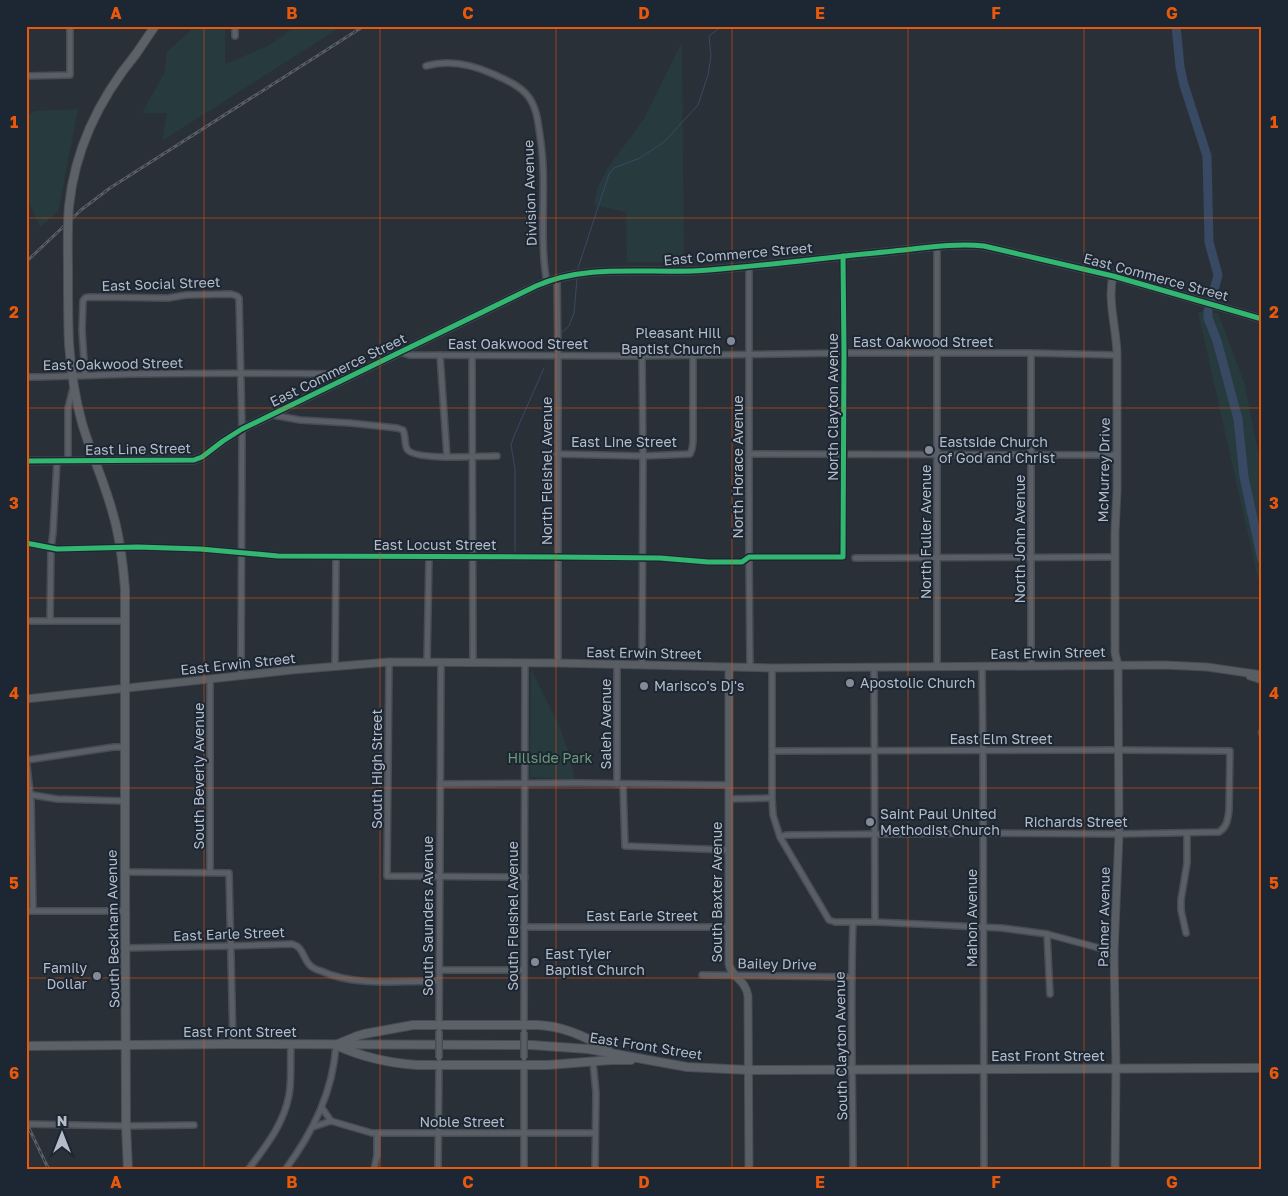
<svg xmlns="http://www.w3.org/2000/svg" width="1288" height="1196" font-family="'Golos Text',sans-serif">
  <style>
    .green { fill: #273a3e }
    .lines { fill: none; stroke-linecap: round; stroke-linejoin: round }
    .stream { stroke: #384963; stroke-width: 1 }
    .river { stroke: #384963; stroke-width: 9 }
    .street-casing { stroke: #484c53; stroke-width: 8 }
    .secondary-casing { stroke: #484c53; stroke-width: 9 }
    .primary-casing { stroke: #484c55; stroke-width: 10 }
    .street { stroke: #5a5e66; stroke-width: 5 }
    .secondary { stroke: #595d64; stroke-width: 7 }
    .primary { stroke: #5c6168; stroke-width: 8 }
    .rail-casing { stroke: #595d64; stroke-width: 3 }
    .rail { stroke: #1d2633; stroke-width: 1; stroke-dasharray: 4; stroke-linecap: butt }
    .street-bridge-casing { stroke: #484c53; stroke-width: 8; stroke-linecap: butt }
    .primary-bridge-casing { stroke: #484c55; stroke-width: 10; stroke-linecap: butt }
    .street-bridge { stroke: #5a5e66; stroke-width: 5 }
    .primary-bridge { stroke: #5c6168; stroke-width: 8 }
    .cycleway-casing { stroke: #1d2633; stroke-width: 8 }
    .cycleway { stroke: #33b770; stroke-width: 5 }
    .grid { fill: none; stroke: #e8590c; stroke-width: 1; stroke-opacity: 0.55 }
    .poi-dot { fill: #848b96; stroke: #1d2633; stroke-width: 2 }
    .labels { text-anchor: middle; stroke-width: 4; stroke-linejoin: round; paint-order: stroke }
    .street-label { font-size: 14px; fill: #b4bcc9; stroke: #1d2633 }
    .poi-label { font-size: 14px; fill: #b4bcc9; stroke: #1d2633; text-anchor: start }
    .park-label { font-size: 14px; fill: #6b9a76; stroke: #1d2633 }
    .neatline { fill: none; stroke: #e8590c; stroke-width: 2 }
    .grid-label { font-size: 16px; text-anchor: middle; font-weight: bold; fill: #e8590c }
  </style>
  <rect width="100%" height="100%" fill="#2a3038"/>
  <g class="green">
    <polygon points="195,26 225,26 225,64 268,46 297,26 342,26 162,141 167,113 142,113 165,72 167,52"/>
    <polygon points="682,42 684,262 627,262 626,212 594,205 597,189 607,169 644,119"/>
    <polygon points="78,109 58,212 40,227 26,196 26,115 35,111"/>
    <polygon points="1198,312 1218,313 1244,382 1262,470 1262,668 1261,668 1259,583"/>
    <polygon points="531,669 560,728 570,756 575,780 530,777"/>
  </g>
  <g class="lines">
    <g class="stream">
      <polyline points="578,268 609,174 614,168 640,158 664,142 698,105 708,75 711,56 709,36 722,26"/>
      <polyline points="561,333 569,326 574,313 577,279"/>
      <polyline points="515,551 515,469 511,445 514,436 544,368"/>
    </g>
    <g class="river">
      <polyline points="1176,26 1180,67 1184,85 1207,156 1209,242 1218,275 1212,298"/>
      <polyline points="1208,311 1208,318 1217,341 1238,419 1244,477 1262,560"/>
      <polyline points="1262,732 1262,733"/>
    </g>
    <g class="street-casing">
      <g id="street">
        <polyline points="235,26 235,36"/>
        <path d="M426,66C449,59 471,64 493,74C506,80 519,85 528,96C537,108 538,122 540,136C545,167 543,197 543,228C543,246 543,264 547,282"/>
        <polyline points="26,76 70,75 70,26"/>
        <polyline points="749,266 749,557 750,667"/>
        <polyline points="557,279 558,356 558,663"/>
        <polyline points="400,352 409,355 642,356 844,353 1031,353 1117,355"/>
        <polyline points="440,355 447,457"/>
        <polyline points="472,355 473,663"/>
        <polyline points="85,375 82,330 83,301 85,298 89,297 168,298 186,295 231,294 237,296 239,298 242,429 241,676"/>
        <path d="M26,377C61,377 95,375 130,374C200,373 271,373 341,374L349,377"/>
        <path d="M272,415L300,420L350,423L397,428L403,430C406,436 404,444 407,449C413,461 482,456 497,456"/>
        <polyline points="557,454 643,456 690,454 692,449 693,442 693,356"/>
        <polyline points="749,454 1117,455"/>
        <polyline points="68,461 68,408 73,388"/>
        <polyline points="26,543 57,549 138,547 200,549 278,556 558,557 660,558 708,562 742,562 749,557 843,557 844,353 843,256"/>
        <polyline points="855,558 1115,557"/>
        <polyline points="26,621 126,621"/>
        <polyline points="50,621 51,548 53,533 57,461"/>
        <polyline points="389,662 387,876 525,877"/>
        <polyline points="427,662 429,556"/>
        <polyline points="642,665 643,456 642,356"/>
        <polyline points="335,666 336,556"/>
        <polyline points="937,666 937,247"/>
        <polyline points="1031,666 1031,353"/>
        <polyline points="874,667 875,922"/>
        <polyline points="982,667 983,751 984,1170"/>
        <polyline points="772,668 772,798 773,815 780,837 829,920 835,922 875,922 1002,928 1047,934 1114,952"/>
        <polyline points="210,679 210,872"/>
        <path d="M772,751L1119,750L1230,751L1229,810C1228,819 1227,827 1219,832L1119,834L983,833L786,835L780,837"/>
        <polyline points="26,757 31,802 33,910"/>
        <polyline points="27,760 114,747 125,747"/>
        <polyline points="440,784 578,783 729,785"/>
        <polyline points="617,784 617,665"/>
        <polyline points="623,784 625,846 729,850"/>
        <polyline points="26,794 57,799 125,801"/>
        <polyline points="729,799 772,798"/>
        <polyline points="125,872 229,873 233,1044"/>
        <polyline points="26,911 125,911"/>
        <polyline points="524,927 729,927"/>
        <polyline points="1186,933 1181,910 1181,900 1187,863 1187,833"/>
        <polyline points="1047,934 1050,994"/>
        <path d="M125,948L230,946L292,944C303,947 302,955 308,963C311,967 317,970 321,971C357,987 400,981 439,981"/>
        <polyline points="439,970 524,970"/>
        <polyline points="702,975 851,977"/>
        <polyline points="439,1027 441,663"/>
        <polyline points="524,1028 525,663"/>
        <polyline points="593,1062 596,1093 595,1170"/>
        <polyline points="524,1063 524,1170"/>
        <polyline points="322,1108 331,1121"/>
        <polyline points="26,1124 126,1126 194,1125"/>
        <polyline points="313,1127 331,1121 372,1133 595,1133"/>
        <path d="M248,1170C265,1147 284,1124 289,1095C292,1079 290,1061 291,1045"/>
        <path d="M285,1170C313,1132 333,1092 336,1045"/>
        <polyline points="374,1170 377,1155 377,1133"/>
        <polyline points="438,1170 439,1063"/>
        <path d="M853,1170C853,1087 850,1005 853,922"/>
      </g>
    </g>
    <g class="secondary-casing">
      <g id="secondary">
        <path d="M1113,276C1107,301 1117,330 1117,355V491L1115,532V653L1118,665L1119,834L1114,952L1116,1068L1115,1170"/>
        <path d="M26,461L194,460L202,457L223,441L242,429L536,286C590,262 651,275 709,270C770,265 832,257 894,251C924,248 954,243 984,246L1113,276L1262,319"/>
        <path d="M729,667V964C732,979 745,978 748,996L749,1170"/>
        <polyline points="1250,676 1262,680"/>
        <polyline points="26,699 292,670 389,662 558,663 772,668 1164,665 1207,667 1262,675"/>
      </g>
    </g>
    <g class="primary-casing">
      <g id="primary">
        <polyline points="136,54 155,26"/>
        <path d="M69,344C71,371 75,398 82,423C91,454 105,483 113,514C120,538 123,564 125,589V872L126,1126L128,1170"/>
        <path d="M338,1044L357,1036L364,1034L413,1025H538C564,1026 587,1037 608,1050"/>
        <polyline points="26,1046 233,1044 531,1045 588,1049 687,1067 749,1070 1262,1068"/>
        <path d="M338,1046C362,1057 390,1063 417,1065H548L611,1060H631"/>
      </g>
    </g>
    <use href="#street" class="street"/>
    <use href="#secondary" class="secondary"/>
    <use href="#primary" class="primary"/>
    <g class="rail-casing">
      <g id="rail">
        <polyline points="26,262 81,210 110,188 364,26"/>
        <polyline points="26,1122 49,1170"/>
      </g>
    </g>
    <use href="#rail" class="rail"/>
    <g class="street-bridge-casing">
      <g id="street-bridge">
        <polyline points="439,1058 439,1031"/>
        <polyline points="524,1058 524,1032"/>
      </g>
    </g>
    <g class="primary-bridge-casing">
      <path id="primary-bridge" d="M69,344C68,321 68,298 68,275C68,252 67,229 69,206C75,148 99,99 136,54"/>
    </g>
    <use href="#street-bridge" class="street-bridge"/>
    <use href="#primary-bridge" class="primary-bridge"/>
    <g class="cycleway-casing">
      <g id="cycleway">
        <path d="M26,461L194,460L202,457L223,441L242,429L536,286C590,262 651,275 709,270C770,265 832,257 894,251C924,248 954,243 984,246L1113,276L1262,319"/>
        <polyline points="26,543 57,549 138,547 200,549 278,556 558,557 660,558 708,562 742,562 749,557 843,557 844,353 843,256"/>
      </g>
    </g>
    <use href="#cycleway" class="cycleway"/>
  </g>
  <path class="grid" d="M204,26V1170M380,26V1170M556,26V1170M732,26V1170M908,26V1170M1084,26V1170M26,218H1262M26,408H1262M26,598H1262M26,788H1262M26,978H1262"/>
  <g class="poi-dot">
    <circle cx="731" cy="341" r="5"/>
    <circle cx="929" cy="450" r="5"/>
    <circle cx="850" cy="683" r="5"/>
    <circle cx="644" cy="686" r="5"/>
    <circle cx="870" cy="822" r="5"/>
    <circle cx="535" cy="962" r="5"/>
    <circle cx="97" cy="976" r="5"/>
  </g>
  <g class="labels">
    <g class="street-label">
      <text transform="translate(530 193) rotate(-92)" y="5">Division Avenue</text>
      <text transform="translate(738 254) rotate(-5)" y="5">East Commerce Street</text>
      <text transform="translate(1156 277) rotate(15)" y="5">East Commerce Street</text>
      <text transform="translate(161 284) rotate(-2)" y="5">East Social Street</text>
      <text x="923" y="347">East Oakwood Street</text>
      <text x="518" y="349">East Oakwood Street</text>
      <text transform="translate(113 364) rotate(-1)" y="5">East Oakwood Street</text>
      <text transform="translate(338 370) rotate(-26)" y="5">East Commerce Street</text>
      <text transform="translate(833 407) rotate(-90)" y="5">North Clayton Avenue</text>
      <text x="624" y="447">East Line Street</text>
      <text transform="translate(138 449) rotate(-1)" y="5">East Line Street</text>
      <text transform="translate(738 467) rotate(-90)" y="5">North Horace Avenue</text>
      <text transform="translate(1104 470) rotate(-89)" y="5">McMurrey Drive</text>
      <text transform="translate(547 471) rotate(-90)" y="5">North Fleishel Avenue</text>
      <text transform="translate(926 532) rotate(-90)" y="5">North Fuller Avenue</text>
      <text transform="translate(1020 539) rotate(-90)" y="5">North John Avenue</text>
      <text x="435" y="550">East Locust Street</text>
      <text transform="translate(644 653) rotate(1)" y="5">East Erwin Street</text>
      <text transform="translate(1048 653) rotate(-1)" y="5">East Erwin Street</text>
      <text transform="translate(238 664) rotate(-6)" y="5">East Erwin Street</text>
      <text transform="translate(606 724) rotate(-90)" y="5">Saleh Avenue</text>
      <text x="1001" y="744">East Elm Street</text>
      <text transform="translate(377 769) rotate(-90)" y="5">South High Street</text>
      <text transform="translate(199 776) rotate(-90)" y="5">South Beverly Avenue</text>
      <text x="1076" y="827">Richards Street</text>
      <text transform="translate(717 892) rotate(-90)" y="5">South Baxter Avenue</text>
      <text transform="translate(428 916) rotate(-90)" y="5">South Saunders Avenue</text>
      <text transform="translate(513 916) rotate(-90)" y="5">South Fleishel Avenue</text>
      <text x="642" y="921">East Earle Street</text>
      <text transform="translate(1104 917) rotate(-89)" y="5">Palmer Avenue</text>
      <text transform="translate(972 918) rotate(-90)" y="5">Mahon Avenue</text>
      <text transform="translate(113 929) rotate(-91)" y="5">South Beckham Avenue</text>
      <text transform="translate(229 934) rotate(-2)" y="5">East Earle Street</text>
      <text transform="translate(777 964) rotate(1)" y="5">Bailey Drive</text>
      <text x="240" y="1037">East Front Street</text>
      <text transform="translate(646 1046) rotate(9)" y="5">East Front Street</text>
      <text transform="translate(841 1046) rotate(-91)" y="5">South Clayton Avenue</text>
      <text x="1048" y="1061">East Front Street</text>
      <text x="462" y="1127">Noble Street</text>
    </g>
    <g class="poi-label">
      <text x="721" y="338" text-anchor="end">Pleasant Hill<tspan x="721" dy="16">Baptist Church</tspan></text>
      <text x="939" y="447">Eastside Church<tspan x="939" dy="16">of God and Christ</tspan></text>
      <text x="860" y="688">Apostolic Church</text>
      <text x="654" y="691">Marisco's Dj's</text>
      <text x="880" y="819">Saint Paul United<tspan x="880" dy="16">Methodist Church</tspan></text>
      <text x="545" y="959">East Tyler<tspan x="545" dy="16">Baptist Church</tspan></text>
      <text x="87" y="973" text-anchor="end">Family<tspan x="87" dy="16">Dollar</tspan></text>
    </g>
    <g class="park-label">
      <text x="550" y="763">Hillside Park</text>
    </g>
  </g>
  <rect width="1288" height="1196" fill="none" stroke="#1d2633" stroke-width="55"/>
  <g transform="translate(62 1134)" stroke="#1d2633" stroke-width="4" paint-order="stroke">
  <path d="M0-4L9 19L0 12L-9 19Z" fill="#b4bcc9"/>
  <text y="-8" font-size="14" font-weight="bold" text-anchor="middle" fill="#b4bcc9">N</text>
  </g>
  <rect x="28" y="28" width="1232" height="1140" class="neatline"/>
  <g class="grid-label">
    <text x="116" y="19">A</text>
    <text x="292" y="19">B</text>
    <text x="468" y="19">C</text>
    <text x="644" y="19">D</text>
    <text x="820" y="19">E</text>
    <text x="996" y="19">F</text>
    <text x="1172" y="19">G</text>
    <text x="14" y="128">1</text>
    <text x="1274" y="128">1</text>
    <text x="14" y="318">2</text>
    <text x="1274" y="318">2</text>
    <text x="14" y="509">3</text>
    <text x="1274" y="509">3</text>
    <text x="14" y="699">4</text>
    <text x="1274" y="699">4</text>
    <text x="14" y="889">5</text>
    <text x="1274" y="889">5</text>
    <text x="14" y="1079">6</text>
    <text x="1274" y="1079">6</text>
    <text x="116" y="1188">A</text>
    <text x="292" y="1188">B</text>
    <text x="468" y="1188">C</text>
    <text x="644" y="1188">D</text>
    <text x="820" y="1188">E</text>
    <text x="996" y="1188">F</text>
    <text x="1172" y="1188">G</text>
  </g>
</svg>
